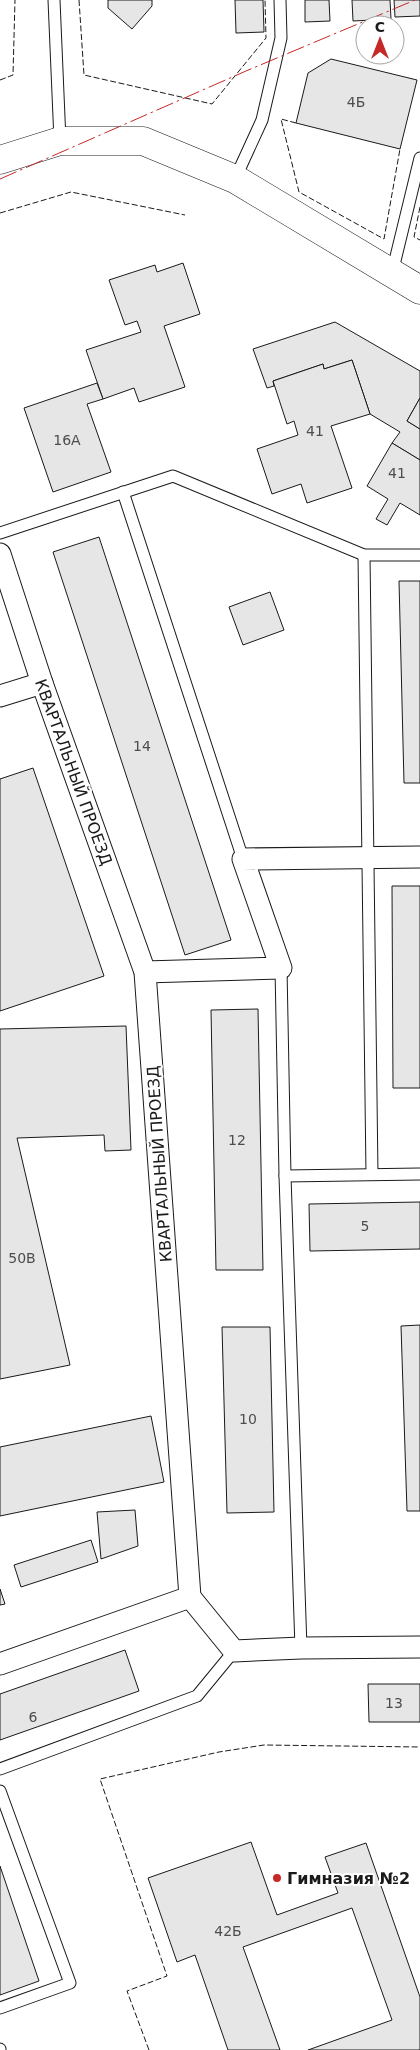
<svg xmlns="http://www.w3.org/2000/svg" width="420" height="2050" font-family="'DejaVu Sans',sans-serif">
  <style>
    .building { fill: #e6e6e6; stroke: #1a1a1a }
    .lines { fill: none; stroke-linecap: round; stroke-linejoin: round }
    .lane-casing { stroke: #1a1a1a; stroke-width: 13 }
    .street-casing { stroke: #1a1a1a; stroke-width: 23 }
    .secondary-casing { stroke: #1a1a1a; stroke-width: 29 }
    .lane { stroke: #fff; stroke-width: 11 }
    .street { stroke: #fff; stroke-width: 21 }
    .secondary { stroke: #fff; stroke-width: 28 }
    .fence { stroke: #1a1a1a; stroke-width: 1; stroke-dasharray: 6 2.5; stroke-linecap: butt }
    .power { stroke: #c62828; stroke-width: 1; stroke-dasharray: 18 4 2.5 4; stroke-linecap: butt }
    .poi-dot { fill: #c62828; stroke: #fff; stroke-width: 2 }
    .labels { text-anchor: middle; stroke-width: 4; stroke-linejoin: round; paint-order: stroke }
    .number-label { font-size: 14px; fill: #4d4d4d }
    .street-label { font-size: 16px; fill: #1a1a1a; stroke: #fff }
    .poi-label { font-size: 16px; font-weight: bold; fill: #1a1a1a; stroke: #fff; text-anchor: start }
  </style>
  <rect width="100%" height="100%" fill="#fff"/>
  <g class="building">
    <polygon points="108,0 152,0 152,6 132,29 108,8"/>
    <polygon points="235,0 263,0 264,32 236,33"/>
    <polygon points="305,0 329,0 330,21 305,22"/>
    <polygon points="352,0 390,0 391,19 353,21"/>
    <polygon points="394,0 420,0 420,16 395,17"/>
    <polygon points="331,59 417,80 400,149 296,123 308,73"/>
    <polygon points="183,263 200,314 164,326 185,387 139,402 134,388 103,399 86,350 141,332 137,321 125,325 109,280 155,265 157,272"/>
    <polygon points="335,322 420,371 420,398 407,421 420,429 420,460 392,443 400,432 370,414 352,360 324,369 323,364 273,381 274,386 267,388 253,349"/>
    <polygon points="352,360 370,414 331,426 352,488 307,503 301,484 272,494 257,449 298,435 294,421 287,424 273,381 323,364 324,369"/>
    <polygon points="97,383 103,399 87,404 111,472 53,492 24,408"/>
    <polygon points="420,398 420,429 407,421"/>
    <polygon points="392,443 420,460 420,515 400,503 387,525 376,519 388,499 367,486"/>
    <polygon points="99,537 231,940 185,955 53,552"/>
    <polygon points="399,581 420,581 420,783 404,783"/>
    <polygon points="270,592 284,630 243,645 229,607"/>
    <polygon points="33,768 104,976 0,1011 0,779"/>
    <polygon points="392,886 420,886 420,1088 393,1088"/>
    <polygon points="258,1009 263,1270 216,1270 211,1010"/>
    <polygon points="126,1026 131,1150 105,1151 104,1135 17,1138 70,1365 0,1379 0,1029"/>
    <polygon points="420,1202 420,1249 310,1251 309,1204"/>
    <polygon points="420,1325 420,1511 407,1511 401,1326"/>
    <polygon points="222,1327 270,1327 274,1512 227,1513"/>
    <polygon points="151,1416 164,1482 0,1516 0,1447"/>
    <polygon points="135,1510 138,1546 101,1559 97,1512"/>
    <polygon points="91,1540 98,1562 21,1587 14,1565"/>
    <polygon points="0,1589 5,1604 0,1605"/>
    <polygon points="125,1650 139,1691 0,1740 0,1694"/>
    <polygon points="368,1684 420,1684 420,1722 369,1722"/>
    <polygon points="251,1842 277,1915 338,1893 325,1857 366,1843 420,1997 420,2050 308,2050 392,2020 352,1908 243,1947 280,2050 228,2050 195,1955 177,1962 148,1878"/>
    <polygon points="0,1866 39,1981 0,1995"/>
  </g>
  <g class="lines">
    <g class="lane-casing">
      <g id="lane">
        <polyline points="54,0 60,141"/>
        <polyline points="235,179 262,120 281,38 280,0"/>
        <polyline points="392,273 420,158"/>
        <polyline points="123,492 243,859"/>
        <polyline points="0,533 173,476 364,555 420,555"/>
        <polyline points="364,555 372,1174"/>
        <polyline points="281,968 285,1176 420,1174"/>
        <polyline points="285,1176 301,1648"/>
        <polyline points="0,1769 197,1696 234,1651"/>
        <polyline points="0,1791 70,1983 0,2008"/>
        <polyline points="0,2049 0,2050"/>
      </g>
    </g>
    <g class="street-casing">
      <g id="street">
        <polyline points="0,554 42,683 145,972 190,1597 0,1664"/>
        <polyline points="0,696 42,683"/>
        <polyline points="145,972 281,968 243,859 420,857"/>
        <polyline points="190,1597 234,1651 301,1648 420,1647"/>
      </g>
    </g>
    <g class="secondary-casing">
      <polyline id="secondary" points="0,160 60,141 143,141 235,179 420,290"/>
    </g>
    <use href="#lane" class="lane"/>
    <use href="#street" class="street"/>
    <use href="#secondary" class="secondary"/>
    <g class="fence">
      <polyline points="79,0 84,75 212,104 266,38 265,0"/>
      <polyline points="0,80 13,75 15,0"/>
      <polyline points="296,123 281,119 299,192 384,239 400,149"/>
      <polyline points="420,207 414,237 420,240"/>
      <polyline points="0,213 71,192 185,215"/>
      <polyline points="149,2050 127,1991 167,1976 100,1779 219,1752 264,1745 420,1747"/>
    </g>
    <polyline class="power" points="0,179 246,71 415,0"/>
  </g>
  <circle class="poi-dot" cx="277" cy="1878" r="5"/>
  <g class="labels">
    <g class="number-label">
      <text x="356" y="107">4Б</text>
      <text x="315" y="436">41</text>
      <text x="67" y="445">16А</text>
      <text x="397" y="478">41</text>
      <text x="142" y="751">14</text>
      <text x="237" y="1145">12</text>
      <text x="365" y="1231">5</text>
      <text x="22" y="1263">50В</text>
      <text x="248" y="1424">10</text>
      <text x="394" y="1708">13</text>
      <text x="33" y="1722">6</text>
      <text x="228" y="1936">42Б</text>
    </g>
    <g class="street-label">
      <text transform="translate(74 772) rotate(70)" y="6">КВАРТАЛЬНЫЙ ПРОЕЗД</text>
      <text transform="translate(159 1164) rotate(-94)" y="6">КВАРТАЛЬНЫЙ ПРОЕЗД</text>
    </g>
    <g class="poi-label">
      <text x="287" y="1884">Гимназия №2</text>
    </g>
  </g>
  <g transform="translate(380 40)"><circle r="24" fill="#ffffff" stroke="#a3a3a3"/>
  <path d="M0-4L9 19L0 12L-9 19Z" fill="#c62828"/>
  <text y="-8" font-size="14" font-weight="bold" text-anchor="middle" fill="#1a1a1a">С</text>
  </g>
</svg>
